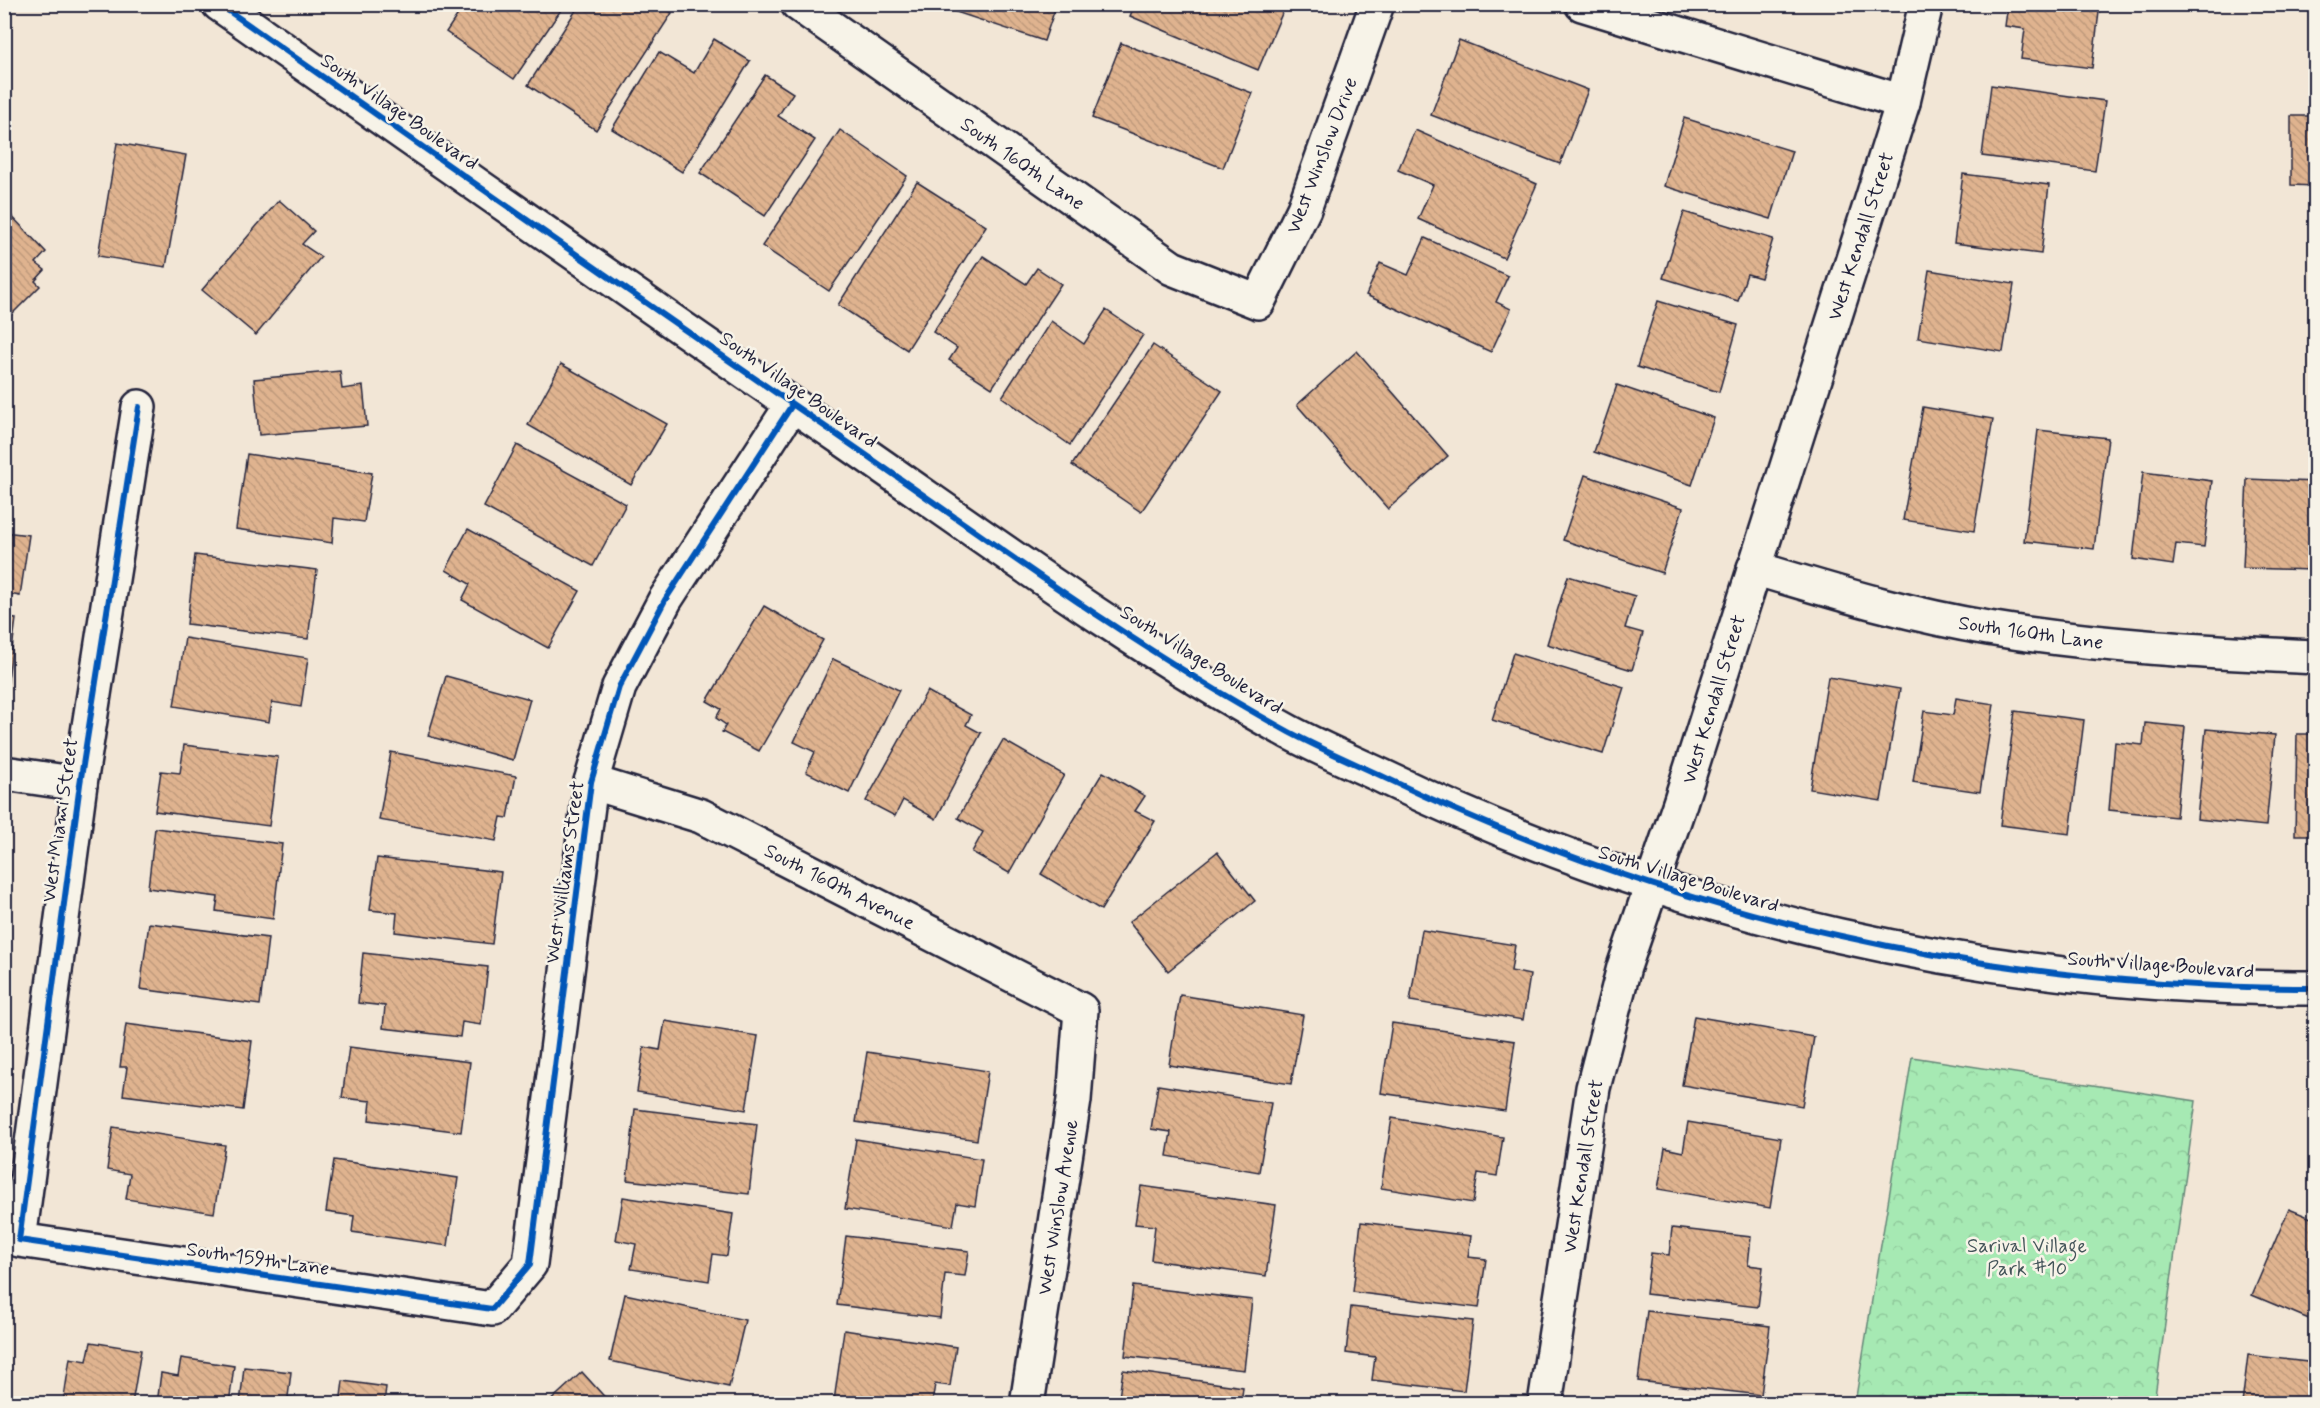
<svg xmlns="http://www.w3.org/2000/svg" width="2320" height="1408" font-family="Mynerve,sans-serif">
  <style>
    .park { fill: url(#park-crowns); stroke: #648677; stroke-width: 1.5 }
    .building { fill: url(#building-back-hatch); stroke: #22223b; stroke-width: 1.5 }
    .lines { fill: none; stroke-linecap: round; stroke-linejoin: round }
    .minor-casing { stroke: #22223b; stroke-width: 38 }
    .tertiary-casing { stroke: #22223b; stroke-width: 38 }
    .minor { stroke: #f7f3e8; stroke-width: 33 }
    .tertiary { stroke: #f7f3e8; stroke-width: 33 }
    .cycleway-casing { stroke: #f7f3e8; stroke-width: 10 }
    .cycleway { stroke: #0057b8; stroke-width: 6 }
    .labels { text-anchor: middle; stroke-width: 5; stroke-linejoin: round; paint-order: stroke }
    .street-label { font-size: 20px; fill: #22223b; stroke: #f7f3e8 }
    .park-label { font-size: 20px; fill: #435459; stroke: #f7f3e8 }
  </style>
  <defs>
    <pattern id="park-crowns" width="20" height="18" patternUnits="userSpaceOnUse" patternTransform="scale(1.5)"><rect width="20" height="18" fill="#a6e9b3"/><path d="M2 6a3 3 0 1 1 6 0M12 15a3 3 0 1 1 6 0" fill="none" stroke="#8fc89b"/></pattern>
    <pattern id="building-back-hatch" width="6" height="6" patternUnits="userSpaceOnUse" patternTransform="scale(1.5)"><rect width="6" height="6" fill="#dfb38f"/><path d="M-1 5l2 2M0 0l6 6M5-1l2 2" fill="none" stroke="#bf9a7c"/></pattern>
  </defs>
  <rect width="100%" height="100%" fill="#f2e6d6"/>
  <filter id="ink" filterUnits="userSpaceOnUse"><feTurbulence type="fractalNoise" baseFrequency=".0167" numOctaves="2"/><feDisplacementMap in="SourceGraphic" scale="12" xChannelSelector="R" yChannelSelector="G"/><feConvolveMatrix kernelMatrix="1 2 1 2 8 2 1 2 1" color-interpolation-filters="sRGB"/></filter>
  <g filter="url(#ink)">
    <polygon class="park" points="1912,1057 2196,1101 2154,1403 1855,1403"/>
    <g class="building">
      <polygon points="465,4 565,4 514,79 446,32"/>
      <polygon points="580,4 660,4 672,13 596,130 528,85"/>
      <polygon points="932,4 1045,4 1055,9 1044,41"/>
      <polygon points="1135,4 1286,4 1258,70 1130,16"/>
      <polygon points="2008,4 2100,4 2092,68 2021,59 2025,29 2005,26"/>
      <polygon points="714,39 750,61 682,172 612,129 659,52 694,73"/>
      <polygon points="1459,40 1588,90 1560,164 1431,115"/>
      <polygon points="1121,43 1252,93 1223,168 1092,118"/>
      <polygon points="765,75 793,93 778,116 815,140 765,216 700,173"/>
      <polygon points="1991,85 2105,101 2095,171 1982,156"/>
      <polygon points="2291,116 2316,116 2316,186 2291,185"/>
      <polygon points="1684,118 1792,151 1771,219 1664,186"/>
      <polygon points="840,130 907,176 829,291 762,246"/>
      <polygon points="1415,130 1537,184 1504,258 1418,219 1433,185 1398,170"/>
      <polygon points="117,143 186,155 166,267 98,256"/>
      <polygon points="1963,174 2049,185 2041,254 1954,243"/>
      <polygon points="917,182 986,226 907,350 838,305"/>
      <polygon points="279,200 314,231 302,244 321,257 256,335 202,290"/>
      <polygon points="4,208 46,252 36,263 45,270 35,281 40,286 12,314 4,307"/>
      <polygon points="1684,212 1773,239 1761,278 1747,274 1738,301 1663,278"/>
      <polygon points="1425,238 1508,276 1496,302 1511,309 1491,352 1366,295 1380,263 1408,275"/>
      <polygon points="983,256 1026,284 1037,268 1061,284 992,388 949,360 957,348 933,332"/>
      <polygon points="1929,270 2014,284 2003,352 1918,338"/>
      <polygon points="1658,301 1738,325 1719,392 1637,367"/>
      <polygon points="1106,310 1143,335 1070,445 1002,397 1051,321 1084,344"/>
      <polygon points="1153,345 1222,391 1141,512 1072,465"/>
      <polygon points="1357,351 1448,456 1388,509 1297,405"/>
      <polygon points="561,364 667,424 631,485 528,425"/>
      <polygon points="340,371 342,389 363,386 367,426 259,435 254,379"/>
      <polygon points="1617,385 1714,418 1692,485 1594,452"/>
      <polygon points="1923,407 1993,419 1974,531 1903,520"/>
      <polygon points="2038,430 2108,438 2094,549 2024,541"/>
      <polygon points="517,445 626,504 593,566 484,507"/>
      <polygon points="247,454 372,473 364,522 334,518 332,543 236,529"/>
      <polygon points="2143,472 2212,481 2204,547 2176,544 2173,565 2133,559"/>
      <polygon points="1585,475 1683,508 1662,573 1563,540"/>
      <polygon points="2247,479 2316,482 2313,570 2243,568"/>
      <polygon points="468,529 580,591 548,648 462,600 470,584 446,570"/>
      <polygon points="4,532 29,535 20,596 4,593"/>
      <polygon points="195,555 317,570 308,639 187,624"/>
      <polygon points="1568,576 1635,596 1625,628 1643,633 1632,670 1547,644"/>
      <polygon points="764,606 823,640 759,751 722,732 726,725 716,718 721,709 707,701"/>
      <polygon points="4,618 16,619 7,687 4,687"/>
      <polygon points="185,638 308,658 301,707 272,702 269,722 174,706"/>
      <polygon points="1513,653 1624,687 1603,754 1492,720"/>
      <polygon points="833,659 899,690 849,793 806,772 815,752 794,742"/>
      <polygon points="446,676 530,699 513,760 428,736"/>
      <polygon points="1828,677 1900,689 1881,801 1810,789"/>
      <polygon points="927,691 971,715 966,725 981,733 936,819 903,800 895,816 866,801"/>
      <polygon points="1956,698 1994,704 1980,792 1913,782 1924,711 1953,715"/>
      <polygon points="2015,711 2084,720 2070,834 2000,825"/>
      <polygon points="2145,723 2185,727 2176,817 2109,810 2115,742 2143,745"/>
      <polygon points="2206,729 2275,735 2266,826 2197,819"/>
      <polygon points="2297,734 2316,734 2316,835 2295,835"/>
      <polygon points="1003,740 1064,775 1009,873 972,852 983,832 958,818"/>
      <polygon points="184,745 278,757 269,826 155,811 161,771 180,773"/>
      <polygon points="391,752 516,776 508,818 501,817 496,841 379,820"/>
      <polygon points="1103,772 1145,796 1135,811 1155,821 1101,910 1041,874"/>
      <polygon points="155,828 282,844 273,919 216,911 218,897 148,888"/>
      <polygon points="1217,852 1255,901 1168,971 1129,922"/>
      <polygon points="377,858 501,872 492,944 395,932 397,913 370,910"/>
      <polygon points="149,923 268,938 260,1005 140,989"/>
      <polygon points="1422,930 1515,945 1511,971 1530,975 1523,1020 1410,1001"/>
      <polygon points="363,953 488,967 481,1025 462,1022 460,1037 383,1028 385,1006 358,1003"/>
      <polygon points="1180,995 1303,1015 1291,1084 1169,1065"/>
      <polygon points="1694,1016 1814,1037 1802,1106 1682,1085"/>
      <polygon points="665,1021 758,1036 746,1110 637,1092 644,1047 660,1050"/>
      <polygon points="1392,1023 1515,1041 1505,1111 1381,1093"/>
      <polygon points="126,1024 252,1041 243,1110 123,1095 127,1067 120,1067"/>
      <polygon points="349,1047 470,1062 461,1132 369,1120 371,1101 342,1098"/>
      <polygon points="867,1052 988,1071 977,1140 856,1122"/>
      <polygon points="1158,1085 1271,1103 1259,1172 1167,1156 1171,1132 1151,1129"/>
      <polygon points="635,1109 757,1124 749,1194 627,1180"/>
      <polygon points="1392,1118 1503,1137 1497,1176 1478,1173 1473,1203 1381,1188"/>
      <polygon points="1688,1122 1781,1138 1770,1208 1658,1189 1665,1148 1683,1152"/>
      <polygon points="113,1127 225,1145 214,1213 126,1199 130,1174 107,1170"/>
      <polygon points="856,1139 982,1159 975,1206 957,1203 953,1226 845,1209"/>
      <polygon points="334,1160 458,1178 448,1246 352,1232 354,1216 326,1212"/>
      <polygon points="1141,1186 1276,1205 1266,1276 1151,1260 1155,1226 1135,1224"/>
      <polygon points="623,1197 733,1214 727,1256 713,1254 709,1281 631,1269 636,1244 616,1240"/>
      <polygon points="2289,1209 2316,1220 2316,1322 2252,1295"/>
      <polygon points="1361,1222 1471,1236 1468,1257 1486,1259 1479,1308 1353,1292"/>
      <polygon points="1672,1228 1751,1237 1748,1265 1763,1267 1758,1307 1646,1294 1651,1253 1669,1255"/>
      <polygon points="846,1236 969,1251 965,1276 945,1274 940,1318 837,1305"/>
      <polygon points="1133,1286 1252,1300 1244,1370 1125,1356"/>
      <polygon points="625,1294 745,1320 729,1387 610,1361"/>
      <polygon points="1351,1307 1473,1321 1464,1391 1372,1380 1375,1357 1346,1353"/>
      <polygon points="1647,1311 1770,1326 1761,1395 1638,1381"/>
      <polygon points="844,1330 956,1347 950,1386 935,1384 932,1404 834,1401"/>
      <polygon points="91,1342 141,1350 132,1404 63,1404 70,1358 87,1361"/>
      <polygon points="2248,1355 2316,1363 2316,1404 2242,1404"/>
      <polygon points="181,1358 234,1366 229,1404 157,1404 161,1373 178,1376"/>
      <polygon points="244,1367 291,1372 288,1397 315,1400 314,1404 240,1404"/>
      <polygon points="1123,1370 1243,1387 1241,1404 1118,1404"/>
      <polygon points="582,1372 611,1404 547,1404"/>
      <polygon points="343,1381 386,1387 384,1404 340,1404"/>
    </g>
    <g class="lines">
      <g class="minor-casing">
        <g id="minor">
          <polyline points="798,4 1172,268 1258,302 1304,209 1377,4"/>
          <polyline points="1582,4 1903,102"/>
          <polyline points="139,407 80,784 19,1240 492,1309 530,1264 591,782 619,687 665,600 792,405"/>
          <path d="M1754,568C1831,591 1908,615 1988,628C2096,646 2207,652 2316,657"/>
          <polyline points="4,773 80,784"/>
          <polyline points="591,782 701,816 1081,1010 1074,1100 1027,1404"/>
          <polyline points="1545,1404 1593,1088 1624,967 1680,803 1903,102 1926,4"/>
        </g>
      </g>
      <g class="tertiary-casing">
        <path id="tertiary" d="M219,4C427,150 634,296 843,439C989,540 1133,647 1289,732C1321,749 1354,763 1386,778C1676,917 1993,989 2316,988"/>
      </g>
      <use href="#minor" class="minor"/>
      <use href="#tertiary" class="tertiary"/>
      <g class="cycleway-casing">
        <g id="cycleway">
          <path d="M219,4C427,150 634,296 843,439C989,540 1133,647 1289,732C1321,749 1354,763 1386,778C1676,917 1993,989 2316,988"/>
          <polyline points="139,407 80,784 19,1240 492,1309 530,1264 591,782 619,687 665,600 792,405"/>
        </g>
      </g>
      <use href="#cycleway" class="cycleway"/>
    </g>
  </g>
  <g class="labels">
    <g class="street-label">
      <text transform="translate(400 111) rotate(35)" y="7">South Village Boulevard</text>
      <text transform="translate(1321 155) rotate(-69)" y="7">West Winslow Drive</text>
      <text transform="translate(1023 163) rotate(35)" y="7">South 160th Lane</text>
      <text transform="translate(1860 236) rotate(-72)" y="7">West Kendall Street</text>
      <text transform="translate(799 389) rotate(35)" y="7">South Village Boulevard</text>
      <text transform="translate(2031 632) rotate(8)" y="7">South 160th Lane</text>
      <text transform="translate(1202 659) rotate(32)" y="7">South Village Boulevard</text>
      <text transform="translate(1713 699) rotate(-73)" y="7">West Kendall Street</text>
      <text transform="translate(59 820) rotate(-82)" y="7">West Miami Street</text>
      <text transform="translate(564 872) rotate(-82)" y="7">West Williams Street</text>
      <text transform="translate(1689 878) rotate(17)" y="7">South Village Boulevard</text>
      <text transform="translate(840 886) rotate(27)" y="7">South 160th Avenue</text>
      <text transform="translate(2161 964) rotate(4)" y="7">South Village Boulevard</text>
      <text transform="translate(1582 1166) rotate(-81)" y="7">West Kendall Street</text>
      <text transform="translate(1057 1207) rotate(-81)" y="7">West Winslow Avenue</text>
      <text transform="translate(258 1258) rotate(8)" y="7">South 159th Lane</text>
    </g>
    <g class="park-label">
      <text x="2027" y="1252">Sarival Village<tspan x="2027" dy="23">Park #10</tspan></text>
    </g>
  </g>
  <rect width="2320" height="1408" fill="none" stroke="#f7f3e8" stroke-width="24"/>
  <rect x="12" y="12" width="2296" height="1384" fill="none" stroke="#22223b" stroke-width="2" filter="url(#ink)"/>
</svg>
